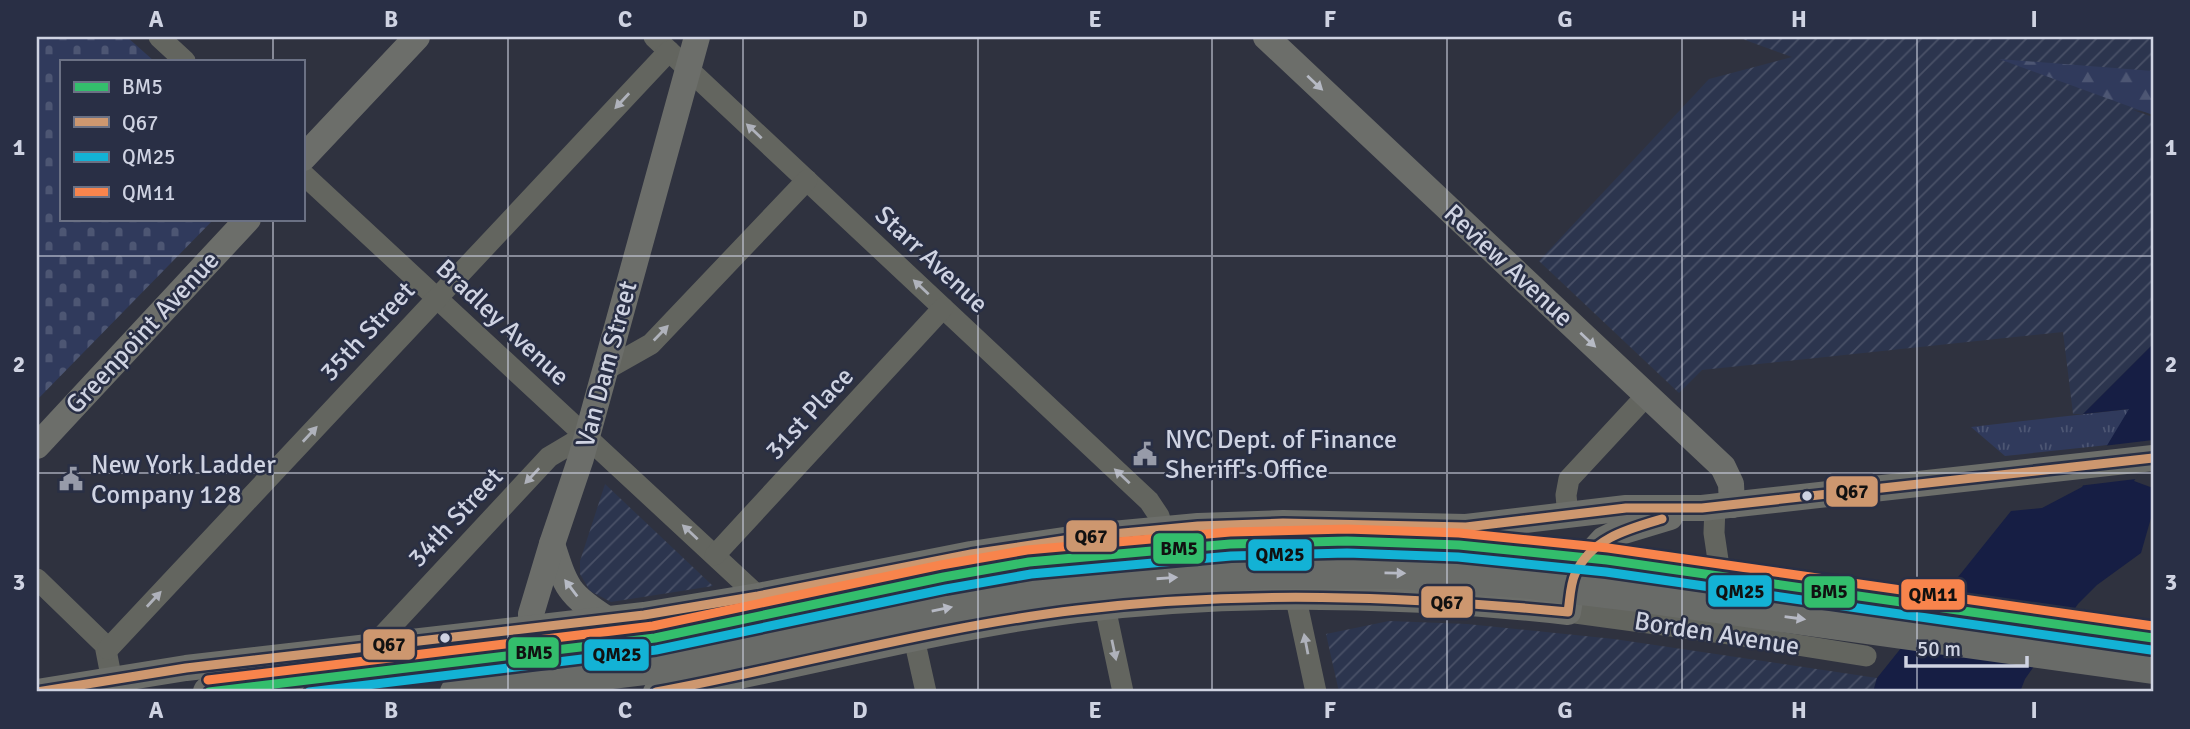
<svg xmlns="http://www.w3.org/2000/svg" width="2190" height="729" font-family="Signika,sans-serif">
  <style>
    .industrial { fill: url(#industrial-furrows) }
    .grass { fill: url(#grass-tufts) }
    .forest { fill: url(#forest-firs) }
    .cemetery { fill: url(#cemetery-stones) }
    .water { fill: #161e44 }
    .pier { fill: #2f323f }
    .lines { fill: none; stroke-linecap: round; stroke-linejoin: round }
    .minor { stroke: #63655f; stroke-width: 21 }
    .major { stroke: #6c6e6a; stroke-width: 26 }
    .highway { stroke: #696b68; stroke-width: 32 }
    .highway-bridge { stroke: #696b68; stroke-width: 32 }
    .bus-1-casing { stroke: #292f45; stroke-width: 14 }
    .bus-2-casing { stroke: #292f45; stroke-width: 14 }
    .bus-3-casing { stroke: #292f45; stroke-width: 14 }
    .bus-4-casing { stroke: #292f45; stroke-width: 14 }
    .bus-1 { stroke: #33be6c; stroke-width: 9 }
    .bus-2 { stroke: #cd976f; stroke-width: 9 }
    .bus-3 { stroke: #13b2d5; stroke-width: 9 }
    .bus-4 { stroke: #f8844c; stroke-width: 9 }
    .oneway { fill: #b6bac4 }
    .oneway2 { fill: #afb2bb }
    .oneway3 { fill: #b6b9c4 }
    .grid { fill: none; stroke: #cfd3e2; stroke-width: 2; stroke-opacity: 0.55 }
    .bus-dot { fill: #cfd3e2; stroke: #292f45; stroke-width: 2.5 }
    .labels { text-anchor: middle; stroke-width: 5; stroke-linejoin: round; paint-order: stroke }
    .street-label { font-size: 26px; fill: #cfd3e2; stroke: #292f45 }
    .poi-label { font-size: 26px; fill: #cfd3e2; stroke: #292f45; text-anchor: start }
    .line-badge { stroke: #292f45; stroke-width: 2.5 }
    .pale-badge-label { font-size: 19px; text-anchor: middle; font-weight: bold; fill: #111 }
    .neatline { fill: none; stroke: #cfd3e2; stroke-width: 2.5 }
    .grid-label { font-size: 23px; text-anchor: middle; font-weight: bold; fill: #cfd3e2 }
  </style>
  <defs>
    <pattern id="industrial-furrows" width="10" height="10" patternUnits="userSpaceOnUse" patternTransform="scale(1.75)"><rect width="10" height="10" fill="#2c354e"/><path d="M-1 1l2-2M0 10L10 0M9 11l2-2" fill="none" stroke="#4a5167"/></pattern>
    <pattern id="grass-tufts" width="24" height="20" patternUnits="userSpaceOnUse" patternTransform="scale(1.75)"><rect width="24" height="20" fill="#303a5c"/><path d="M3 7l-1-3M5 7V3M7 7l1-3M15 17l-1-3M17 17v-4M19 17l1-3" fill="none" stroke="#4d5673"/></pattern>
    <pattern id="forest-firs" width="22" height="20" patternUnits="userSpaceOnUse" patternTransform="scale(1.75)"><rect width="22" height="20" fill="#303a5c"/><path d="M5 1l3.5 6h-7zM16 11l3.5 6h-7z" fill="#4d5673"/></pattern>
    <pattern id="cemetery-stones" width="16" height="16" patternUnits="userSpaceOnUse" patternTransform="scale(1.75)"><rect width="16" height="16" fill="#303a5c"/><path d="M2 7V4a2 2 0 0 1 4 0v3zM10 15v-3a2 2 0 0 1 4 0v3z" fill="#4d5673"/></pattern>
  </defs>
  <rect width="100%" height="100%" fill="#2f323f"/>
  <g class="industrial">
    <polygon points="1737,37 2153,37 2153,113 2133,110 2153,117 2153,344 2083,414 2073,414 2063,332 1702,370 1679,393 1539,261 1709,79 1792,57"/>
    <polygon points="605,484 713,586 611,602 590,591 580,574 580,561"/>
    <polygon points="1389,621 1467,624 1614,639 1877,678 1873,692 1339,692 1326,634"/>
  </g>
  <polygon class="grass" points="2130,409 2108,445 2005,456 1971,427"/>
  <polygon class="forest" points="1999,59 2153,71 2153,115"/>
  <polygon class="cemetery" points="37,37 127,37 154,61 61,61 61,219 214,219 37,400"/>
  <polygon class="water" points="2153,344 2153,451 2134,481 2153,488 2153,511 2141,553 2097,585 2078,604 2025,679 2020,692 1873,692 1877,678 2011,511 2042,508 2082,487 2129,409 2083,414"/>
  <polygon class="pier" points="2153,440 2153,452 2136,479 2078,486 2103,446"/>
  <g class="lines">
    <g class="minor">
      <polyline points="159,37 185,61"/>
      <polyline points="654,37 1149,501 1159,516 1163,529"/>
      <polyline points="303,174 758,596"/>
      <polyline points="605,370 651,344 807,180"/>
      <polyline points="1715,507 1714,533 1722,587"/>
      <polyline points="1568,516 1566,495 1569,479 1647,395"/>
      <polyline points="715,555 943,308"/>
      <polyline points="37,579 105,645 112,681"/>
      <polyline points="1293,585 1316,692"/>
      <polyline points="1102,593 1123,692"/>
      <polyline points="1568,612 1730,634 1866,656"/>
      <polyline points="911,625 926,692"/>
      <polyline points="373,646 549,457 586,435"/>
      <polyline points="108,649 669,51"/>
    </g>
    <g class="major">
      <polyline points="1266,37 1723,467 1731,484 1732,505"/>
      <polyline points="303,158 417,37"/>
      <polyline points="37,446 248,219"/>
      <path d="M552,544C566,588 568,594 607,619"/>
      <polyline points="532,646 531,614 552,544 581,458 697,37"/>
      <polyline points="37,692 186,668 644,615 758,596 971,554 1091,536 1198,526 1283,523 1466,527 1626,508 1702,508 2153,458"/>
      <path d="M656,692C796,668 935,628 1076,610C1240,590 1405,594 1568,612L1574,576L1581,564L1603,540L1617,533L1670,517"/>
    </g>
    <polyline class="highway" points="209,692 288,682"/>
    <g class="highway-bridge">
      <polyline points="288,682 655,638 908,583 984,569 1067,557 1153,549 1271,542 1382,542 1459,545 1607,560 2153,638"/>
      <polyline points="456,692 677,665 912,615 1060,589 1152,580 1263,573 1401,573 1522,582 1631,595 2153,668"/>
    </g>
    <g class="bus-1-casing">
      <polyline id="bus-1" points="209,692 655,638 944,577 1029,562 1230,544 1347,541 1459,545 1607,560 2153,638"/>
    </g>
    <g class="bus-2-casing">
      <g id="bus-2">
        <polyline points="37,692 186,668 644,615 758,596 971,554 1091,536 1198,526 1283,523 1466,527 1626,508 1702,508 2153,458"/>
        <path d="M656,692C796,666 935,627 1077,610C1240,590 1404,596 1568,612C1570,600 1570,585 1575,574C1592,538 1628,529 1662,519"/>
      </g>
    </g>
    <g class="bus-3-casing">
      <polyline id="bus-3" points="309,692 656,650 946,589 1031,574 1231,556 1347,553 1458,557 1606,572 2151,650"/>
    </g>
    <g class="bus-4-casing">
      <polyline id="bus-4" points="208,680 653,626 941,565 1027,550 1230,532 1347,529 1459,533 1608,548 2153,626"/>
    </g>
    <use href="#bus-1" class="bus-1"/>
    <use href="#bus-2" class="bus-2"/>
    <use href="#bus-3" class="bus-3"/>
    <use href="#bus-4" class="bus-4"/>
  </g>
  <defs><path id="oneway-solid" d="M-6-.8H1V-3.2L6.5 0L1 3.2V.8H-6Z" transform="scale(1.75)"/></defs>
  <g class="oneway">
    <use href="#oneway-solid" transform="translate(1315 83) rotate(43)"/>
    <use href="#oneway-solid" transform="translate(1588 340) rotate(43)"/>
    <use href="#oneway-solid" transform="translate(571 588) rotate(-127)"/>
  </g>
  <g class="oneway2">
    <use href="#oneway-solid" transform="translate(622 101) rotate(133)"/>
    <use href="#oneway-solid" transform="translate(754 131) rotate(-137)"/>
    <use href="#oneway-solid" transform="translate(921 287) rotate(-137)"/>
    <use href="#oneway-solid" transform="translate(661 333) rotate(-46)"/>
    <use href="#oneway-solid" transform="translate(310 434) rotate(-47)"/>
    <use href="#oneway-solid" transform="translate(532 476) rotate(133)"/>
    <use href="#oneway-solid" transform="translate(1122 476) rotate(-137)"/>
    <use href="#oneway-solid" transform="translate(690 532) rotate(-137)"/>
    <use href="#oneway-solid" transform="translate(154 599) rotate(-47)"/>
    <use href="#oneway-solid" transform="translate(1306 644) rotate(-101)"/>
    <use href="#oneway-solid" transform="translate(1114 650) rotate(78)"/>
  </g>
  <g class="oneway3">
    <use href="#oneway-solid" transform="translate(1395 573) rotate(1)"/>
    <use href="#oneway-solid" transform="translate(1167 578) rotate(-4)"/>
    <use href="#oneway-solid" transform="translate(942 609) rotate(-11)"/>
    <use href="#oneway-solid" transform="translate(1795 618) rotate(8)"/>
  </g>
  <path class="grid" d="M273,37V61M508,37V692M743,37V692M978,37V692M1212,37V692M1447,37V692M1682,37V692M1917,37V692M273,219V692M37,256H2153M37,473H2153"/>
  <defs>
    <g id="civic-bare" transform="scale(1.89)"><path d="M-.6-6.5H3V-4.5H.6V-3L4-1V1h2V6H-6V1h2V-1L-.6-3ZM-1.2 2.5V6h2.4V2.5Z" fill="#979ba9" stroke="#292f45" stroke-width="2.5" paint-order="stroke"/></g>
  </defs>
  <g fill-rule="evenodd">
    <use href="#civic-bare" x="1145" y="454"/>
    <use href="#civic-bare" x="71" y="479"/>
  </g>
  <g class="bus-dot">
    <circle cx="1807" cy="496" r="6"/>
    <circle cx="445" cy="638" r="6"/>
  </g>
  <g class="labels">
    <g class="street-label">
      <text transform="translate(932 259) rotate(43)" y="9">Starr Avenue</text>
      <text transform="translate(1509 265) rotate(43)" y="9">Review Avenue</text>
      <text transform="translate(503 322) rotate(43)" y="9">Bradley Avenue</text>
      <text transform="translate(367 331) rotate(-47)" y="9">35th Street</text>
      <text transform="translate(142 332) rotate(-47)" y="9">Greenpoint Avenue</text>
      <text transform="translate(606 364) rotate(-75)" y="9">Van Dam Street</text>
      <text transform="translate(809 413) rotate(-47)" y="9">31st Place</text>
      <text transform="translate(455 517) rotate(-47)" y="9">34th Street</text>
      <text transform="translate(1717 633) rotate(9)" y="9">Borden Avenue</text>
    </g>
    <g class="poi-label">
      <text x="1165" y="448">NYC Dept. of Finance<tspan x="1165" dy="30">Sheriff's Office</tspan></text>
      <text x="91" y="473">New York Ladder<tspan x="91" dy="30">Company 128</tspan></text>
    </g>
  </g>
  <g class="line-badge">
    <rect x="1825" y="475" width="54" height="33" rx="7" fill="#cd976f"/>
    <rect x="1065" y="519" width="53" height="34" rx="7" fill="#cd976f"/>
    <rect x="1152" y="532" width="53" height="33" rx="7" fill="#33be6c"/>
    <rect x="1247" y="538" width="66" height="34" rx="7" fill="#13b2d5"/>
    <rect x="1707" y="574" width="66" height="34" rx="7" fill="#13b2d5"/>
    <rect x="1803" y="575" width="53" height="34" rx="7" fill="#33be6c"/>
    <rect x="1900" y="578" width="66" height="33" rx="7" fill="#f8844c"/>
    <rect x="1420" y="585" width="54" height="34" rx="7" fill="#cd976f"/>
    <rect x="362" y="628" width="54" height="33" rx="7" fill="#cd976f"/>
    <rect x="507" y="636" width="53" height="33" rx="7" fill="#33be6c"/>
    <rect x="583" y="638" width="67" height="34" rx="7" fill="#13b2d5"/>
  </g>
  <g class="pale-badge-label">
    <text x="1852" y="498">Q67</text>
    <text x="1091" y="543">Q67</text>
    <text x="1179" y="555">BM5</text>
    <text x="1280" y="561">QM25</text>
    <text x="1740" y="598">QM25</text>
    <text x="1829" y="598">BM5</text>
    <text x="1933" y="601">QM11</text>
    <text x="1447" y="609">Q67</text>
    <text x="389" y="651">Q67</text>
    <text x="534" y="659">BM5</text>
    <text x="617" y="661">QM25</text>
  </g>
  <rect width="2190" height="729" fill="none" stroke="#292f45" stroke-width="77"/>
  <rect x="60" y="60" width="245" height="161" fill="#292f45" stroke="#6b7184" stroke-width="2"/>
  <rect x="74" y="82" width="35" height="10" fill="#33be6c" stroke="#6b7184" stroke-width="2"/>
  <text x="122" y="94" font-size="21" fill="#cfd3e2">BM5</text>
  <rect x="74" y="117" width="35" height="10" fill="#cd976f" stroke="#6b7184" stroke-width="2"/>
  <text x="122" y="130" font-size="21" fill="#cfd3e2">Q67</text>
  <rect x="74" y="152" width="35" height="10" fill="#13b2d5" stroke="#6b7184" stroke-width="2"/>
  <text x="122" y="164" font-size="21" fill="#cfd3e2">QM25</text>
  <rect x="74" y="187" width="35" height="10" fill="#f8844c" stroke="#6b7184" stroke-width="2"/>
  <text x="122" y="200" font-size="21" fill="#cfd3e2">QM11</text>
  <path d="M1906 656v10h121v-10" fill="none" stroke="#cfd3e2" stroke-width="3.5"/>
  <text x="1917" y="656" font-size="21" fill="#cfd3e2" stroke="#292f45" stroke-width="5" paint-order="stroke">50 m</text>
  <rect x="38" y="38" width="2114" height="652" class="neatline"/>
  <g class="grid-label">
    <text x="156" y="27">A</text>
    <text x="391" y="27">B</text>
    <text x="625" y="27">C</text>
    <text x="860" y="27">D</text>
    <text x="1095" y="27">E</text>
    <text x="1330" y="27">F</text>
    <text x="1565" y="27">G</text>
    <text x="1799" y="27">H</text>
    <text x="2034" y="27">I</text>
    <text x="19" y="155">1</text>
    <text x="2171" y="155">1</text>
    <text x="19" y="372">2</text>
    <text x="2171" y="372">2</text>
    <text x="19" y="590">3</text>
    <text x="2171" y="590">3</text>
    <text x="156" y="718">A</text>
    <text x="391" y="718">B</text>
    <text x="625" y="718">C</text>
    <text x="860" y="718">D</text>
    <text x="1095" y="718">E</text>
    <text x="1330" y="718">F</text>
    <text x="1565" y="718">G</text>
    <text x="1799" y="718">H</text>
    <text x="2034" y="718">I</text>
  </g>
</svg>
